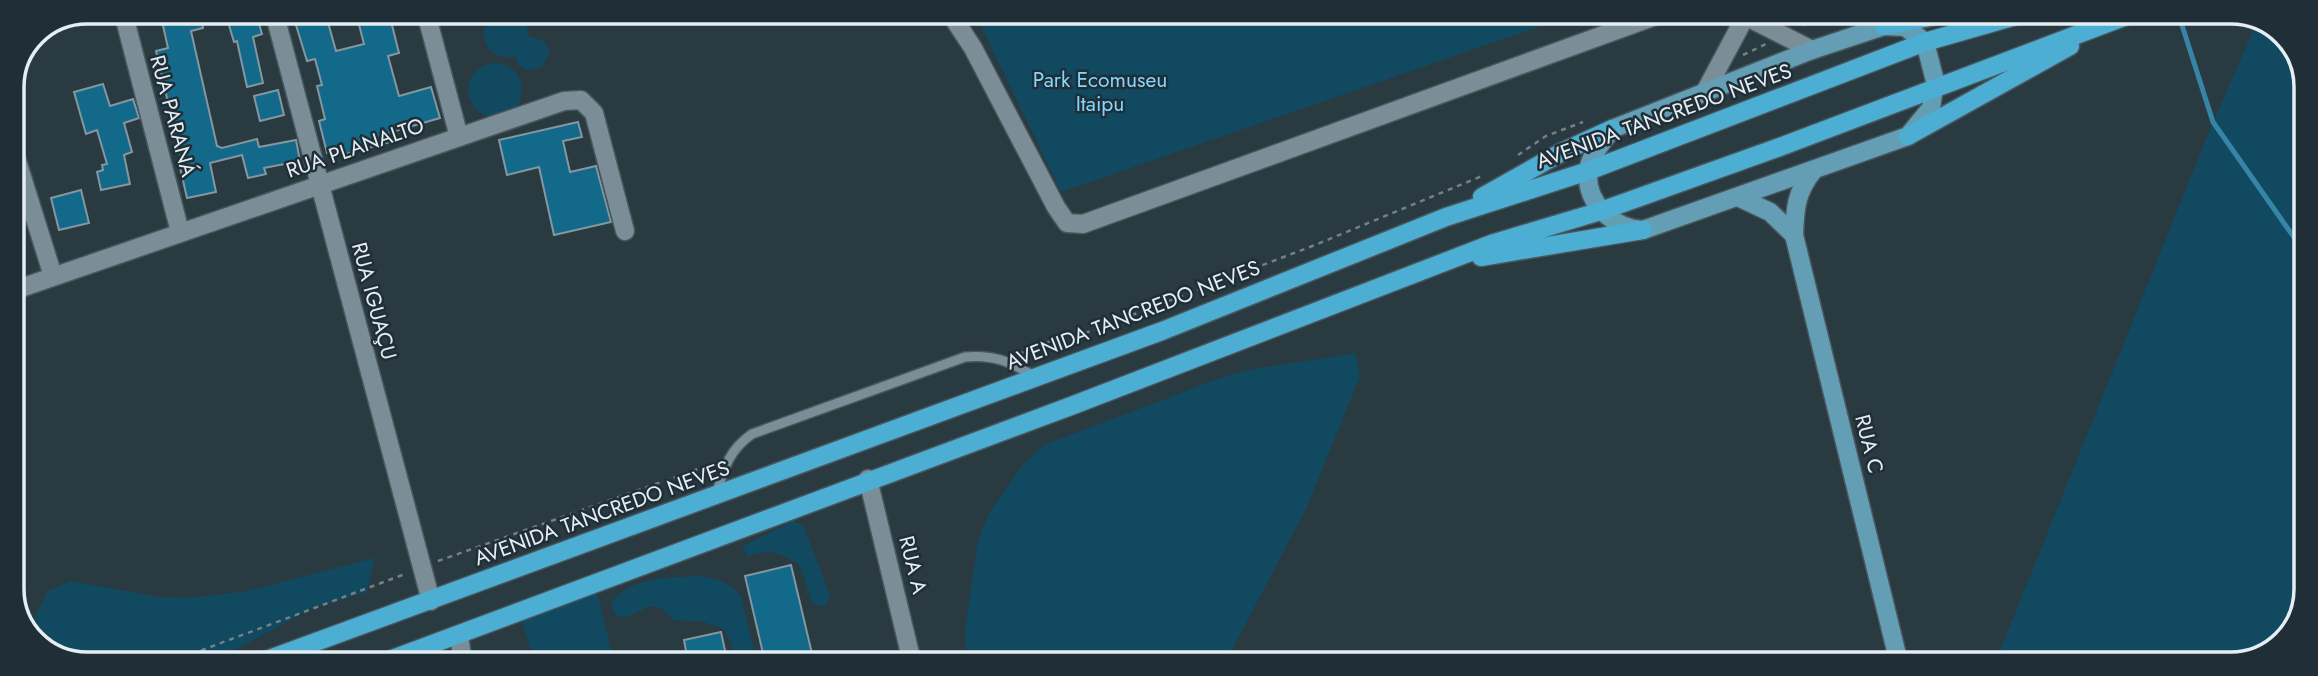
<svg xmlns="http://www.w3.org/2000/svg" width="2318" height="676" font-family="Jost,sans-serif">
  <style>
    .green { fill: #114a60 }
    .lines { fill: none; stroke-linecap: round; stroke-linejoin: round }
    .stream { stroke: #3785a6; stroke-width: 5 }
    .building { fill: #136989; stroke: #8497a0; stroke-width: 2 }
    .lane-casing { stroke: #48565d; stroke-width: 12 }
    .street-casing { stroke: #48565d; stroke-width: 21 }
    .secondary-casing { stroke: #48565d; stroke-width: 21 }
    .primary-casing { stroke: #48565d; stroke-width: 21 }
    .path { stroke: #738187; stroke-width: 2.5; stroke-dasharray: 5 5; stroke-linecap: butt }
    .lane { stroke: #7b8e97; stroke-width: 9 }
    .street { stroke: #7b8e97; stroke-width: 18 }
    .secondary { stroke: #649eb5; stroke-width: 18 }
    .primary { stroke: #4daed3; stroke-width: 18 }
    .labels { text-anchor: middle; stroke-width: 5; stroke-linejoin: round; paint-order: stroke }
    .park-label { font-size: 21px; fill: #84d7fc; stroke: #202f37 }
    .street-label { font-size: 21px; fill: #e4eef3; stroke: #202f37 }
    .rim { fill: none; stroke: #e4eef3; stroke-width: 3.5 }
  </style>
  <rect width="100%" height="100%" fill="#2a3a41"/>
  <g class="green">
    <path d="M498,13L518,15L527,26L528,36L545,42L550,53L542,67L526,70L518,63L515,56C485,63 471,27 498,13Z"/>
    <polygon points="975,13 1576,14 1061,192"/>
    <polygon points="2258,20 2287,38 2306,82 2303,609 2277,648 2231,664 1995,663 2213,122"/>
    <circle cx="495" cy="90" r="27"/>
    <polygon points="1356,353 1360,376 1307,507 1225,663 967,662 965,630 978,541 989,513 1021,467 1044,445 1226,376 1254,369"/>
    <path d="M793,521L803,525L830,595L826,606L813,604L799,564C776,553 773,548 747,556L743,546Z"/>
    <polygon points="375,558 367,592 312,608 237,649 195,661 67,661 34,639 35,616 48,591 71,581 159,597 189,598 247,591"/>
    <path d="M700,576C716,578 732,583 741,597L757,662H733L732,645L724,629L704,622L673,620C653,595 648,610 623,618L614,613L611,603C629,577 671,577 700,576Z"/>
    <polygon points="597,592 614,662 535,662 521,619"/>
  </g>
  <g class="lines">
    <polyline class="stream" points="2180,19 2213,122 2305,253"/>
  </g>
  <g class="building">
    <polygon points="160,12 200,12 203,28 191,31 217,146 222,148 257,139 259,147 296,140 300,161 264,168 266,174 248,178 242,155 210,163 216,192 187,198 179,163 182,162 156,51 168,48"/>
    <polygon points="292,12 331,13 332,17 327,19 336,51 364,44 356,13 389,13 399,53 388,56 399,96 431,87 440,118 388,133 390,142 346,154 344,148 327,153 319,121 325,119 317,86 322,85 315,59 307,61"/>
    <polygon points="256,13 262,34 253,37 263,83 247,87 237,41 234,42 228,22"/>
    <polygon points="103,84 110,106 133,99 139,118 124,123 132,152 124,155 130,184 101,190 97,172 103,170 102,165 107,164 97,130 86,134 74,92"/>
    <polygon points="278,90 284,115 260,121 254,96"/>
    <polygon points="578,122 582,137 563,141 570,172 596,166 611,222 554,235 539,167 507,175 499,140"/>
    <polygon points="81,190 89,223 59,230 51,198"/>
    <polygon points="791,565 814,662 765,662 745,576"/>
    <polygon points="721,632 726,655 688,662 684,640"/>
  </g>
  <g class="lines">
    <g class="lane-casing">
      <path id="lane" d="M716,495C724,468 729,450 752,434L965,357C994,354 1010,362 1034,376"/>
    </g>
    <g class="street-casing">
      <g id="street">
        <polyline points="123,12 180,232"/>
        <polyline points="274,12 431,601"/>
        <polyline points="426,13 459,137"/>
        <polyline points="950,13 973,48 1056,207 1067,223 1083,224 1661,14"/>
        <polyline points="1741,14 1812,50"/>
        <polyline points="1705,92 1745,17"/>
        <polyline points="12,145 53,276"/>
        <polyline points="12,291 564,101 581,100 594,113 625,231"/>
        <polyline points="868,479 912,662"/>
        <polyline points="459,636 463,662"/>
      </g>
    </g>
    <g class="secondary-casing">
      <g id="secondary">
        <path d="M1884,26L1905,27L1925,42L1935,81L1931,108L1908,136L1643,230C1613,228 1586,204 1588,172C1589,156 1603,142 1612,129L1812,50Z"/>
        <path d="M1813,171C1796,192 1795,209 1794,235L1899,663"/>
        <polyline points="1738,197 1770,212 1794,235"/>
      </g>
    </g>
    <g class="primary-casing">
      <g id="primary">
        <polyline points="1884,26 1941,15"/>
        <polyline points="1908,136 2070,46"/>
        <polyline points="1482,197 1562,152 1612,129"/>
        <polyline points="1481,257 1643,230"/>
        <polyline points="264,661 1162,331 1446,217 1588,171 1925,42 2019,15"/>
        <polyline points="387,661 1071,406 1494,243 1601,211 1777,148 2129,15"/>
      </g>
    </g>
    <g class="path">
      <polyline points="1803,25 1839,14"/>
      <polyline points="1743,55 1766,44"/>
      <polyline points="1518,155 1546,136 1583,122"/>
      <polyline points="1019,354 1066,335 1080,335 1315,245 1482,176"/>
      <polyline points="438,561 712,464"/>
      <polyline points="173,661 405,574"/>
    </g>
    <use href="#lane" class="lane"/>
    <use href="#street" class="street"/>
    <use href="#secondary" class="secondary"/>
    <use href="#primary" class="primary"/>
  </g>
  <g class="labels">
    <g class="park-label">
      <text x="1100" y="87">Park Ecomuseu<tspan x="1100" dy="24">Itaipu</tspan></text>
    </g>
    <g class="street-label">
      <text transform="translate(173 116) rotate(75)" y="7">RUA PARANÁ</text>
      <text transform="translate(1664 116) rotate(-20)" y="7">AVENIDA TANCREDO NEVES</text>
      <text transform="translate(355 148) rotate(-19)" y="7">RUA PLANALTO</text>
      <text transform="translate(374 301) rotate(75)" y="7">RUA IGUAÇU</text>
      <text transform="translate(1133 315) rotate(-21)" y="7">AVENIDA TANCREDO NEVES</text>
      <text transform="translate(1869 444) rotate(76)" y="7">RUA C</text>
      <text transform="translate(602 513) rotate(-20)" y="7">AVENIDA TANCREDO NEVES</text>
      <text transform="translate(913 565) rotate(76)" y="7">RUA A</text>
    </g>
  </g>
  <path d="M0 0H2318V676H0ZM87 24H2231A63 63 0 0 1 2294 87V589A63 63 0 0 1 2231 652H87A63 63 0 0 1 24 589V87A63 63 0 0 1 87 24Z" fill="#202f37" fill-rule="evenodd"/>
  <path class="rim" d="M87 24H2231A63 63 0 0 1 2294 87V589A63 63 0 0 1 2231 652H87A63 63 0 0 1 24 589V87A63 63 0 0 1 87 24Z"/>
</svg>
